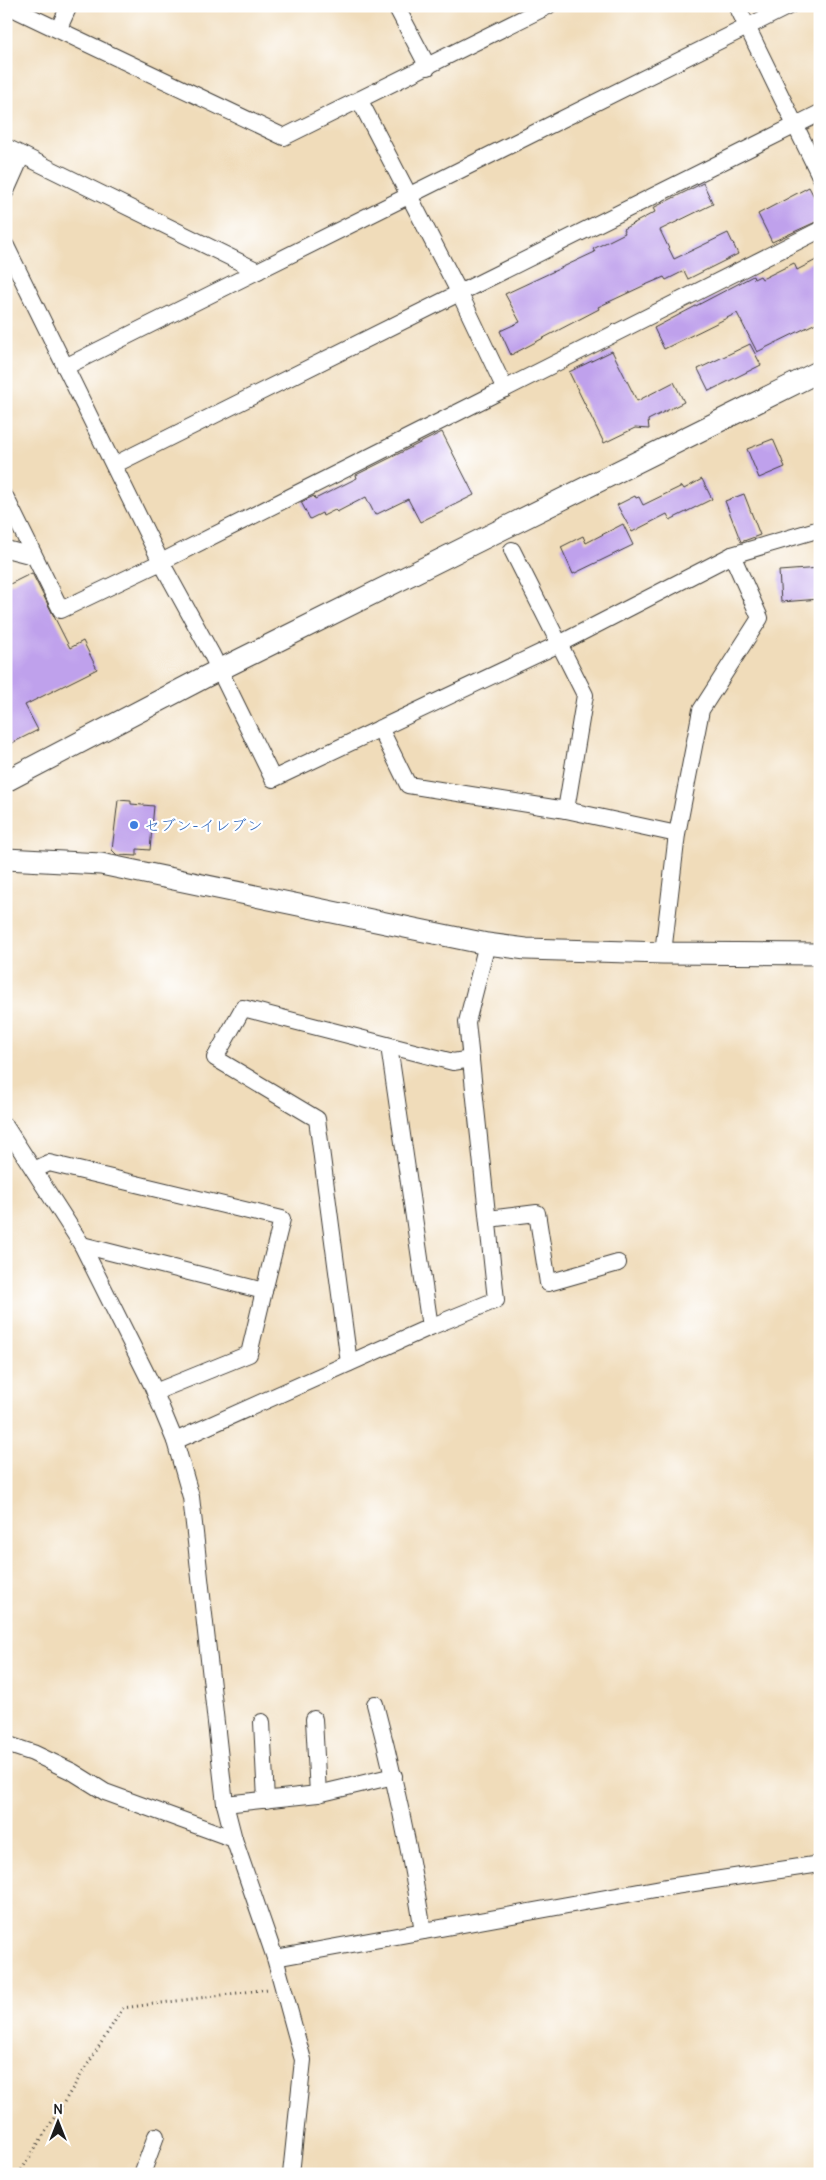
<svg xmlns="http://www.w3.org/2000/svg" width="826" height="2180" font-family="Delius,'Klee One',sans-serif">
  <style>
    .building { fill: #bfa1ec }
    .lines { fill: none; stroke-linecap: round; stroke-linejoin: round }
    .minor-casing { stroke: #3c3934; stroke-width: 18 }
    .tertiary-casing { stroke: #3c3934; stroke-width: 23 }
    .path { stroke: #3c3934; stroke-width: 3; stroke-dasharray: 1 4; stroke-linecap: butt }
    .minor { stroke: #fff; stroke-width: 16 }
    .tertiary { stroke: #fff; stroke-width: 21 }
    .shop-dot { fill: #3f7fe0; stroke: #fff; stroke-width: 2 }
    .labels { text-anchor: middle; stroke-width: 4.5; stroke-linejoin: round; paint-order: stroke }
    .shop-label { font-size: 16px; fill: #366cbe; stroke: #fff; text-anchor: start }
  </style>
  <rect width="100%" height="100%" fill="#fff"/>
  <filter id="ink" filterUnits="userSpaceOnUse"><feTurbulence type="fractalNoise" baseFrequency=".02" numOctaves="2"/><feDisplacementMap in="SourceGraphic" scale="10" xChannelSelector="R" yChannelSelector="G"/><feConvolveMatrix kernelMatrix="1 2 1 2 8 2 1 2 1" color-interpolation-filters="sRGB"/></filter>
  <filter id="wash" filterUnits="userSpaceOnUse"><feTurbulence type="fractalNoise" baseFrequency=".0096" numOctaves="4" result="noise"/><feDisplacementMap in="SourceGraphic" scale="20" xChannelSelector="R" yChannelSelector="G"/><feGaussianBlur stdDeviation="1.12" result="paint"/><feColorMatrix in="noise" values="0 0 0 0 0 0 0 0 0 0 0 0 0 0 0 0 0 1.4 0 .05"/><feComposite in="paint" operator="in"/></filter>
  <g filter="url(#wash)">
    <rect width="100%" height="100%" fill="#f0dcba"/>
    <g id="blocks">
      <g class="building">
        <polygon points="703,183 713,204 660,230 674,259 728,233 738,254 688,279 684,271 666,280 664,277 643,286 598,307 599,309 511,355 500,331 520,322 505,294 595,252 593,249 625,233 623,229 655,212 653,208"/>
        <polygon points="809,187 820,208 820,220 772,242 758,214"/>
        <polygon points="820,258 820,321 757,352 737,313 664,349 654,328 753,276 754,279 760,276 762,279 794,263 797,270"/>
        <polygon points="750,344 761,365 709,391 698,369"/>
        <polygon points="612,351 637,401 674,382 684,402 648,420 649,429 635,428 604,443 569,372"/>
        <polygon points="442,432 474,495 420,522 408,499 375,515 366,497 337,512 335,510 323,516 322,513 310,519 301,502 314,496 315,499 357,478 356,475"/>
        <polygon points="773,439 785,467 759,478 747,449"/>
        <polygon points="702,479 712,499 670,520 667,514 632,532 617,505 635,496 636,498 639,497 643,505 682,486 684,489"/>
        <polygon points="744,494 760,535 741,542 725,501"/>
        <polygon points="623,524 633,545 573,574 561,547 583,536 586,543"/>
        <polygon points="820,568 820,599 781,602 779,571"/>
        <polygon points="32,573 70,648 83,641 97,669 25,705 38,730 6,746 6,586"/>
        <polygon points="118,800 131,801 131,804 154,806 150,850 137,849 137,856 117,855 112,850"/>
      </g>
    </g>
  </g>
  <g filter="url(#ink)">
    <use href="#blocks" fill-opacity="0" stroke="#3c3934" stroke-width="1"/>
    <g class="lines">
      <g class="minor-casing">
        <g id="minor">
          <polyline points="8,6 284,137 548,6"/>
          <polyline points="396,6 428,67"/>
          <polyline points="737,6 820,176"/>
          <polyline points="59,28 69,6"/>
          <polyline points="360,101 459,292 505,389"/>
          <polyline points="6,147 258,271"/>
          <polyline points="6,191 22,155"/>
          <polyline points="6,246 161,562 211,653 273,779 559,644 732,555 820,529"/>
          <polyline points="65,367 789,6"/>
          <polyline points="114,465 820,113"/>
          <polyline points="6,498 61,610 161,562 820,230"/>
          <polyline points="6,549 33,556"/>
          <polyline points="512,550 585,695 566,810"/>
          <polyline points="380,728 408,785 566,810 677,834"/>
          <polyline points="663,953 677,834 701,710 760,618 732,555"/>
          <polyline points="389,1046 430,1327"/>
          <polyline points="6,1127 82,1245 151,1383 175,1441 191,1497 225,1804 234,1839 275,1958 303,2060 291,2174"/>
          <polyline points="34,1170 49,1163 282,1219 264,1291 82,1245"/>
          <polyline points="488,1219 537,1213 548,1283 618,1263"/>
          <polyline points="349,1363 317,1119 215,1058 243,1008 453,1062 471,1059"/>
          <polyline points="155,1392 249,1354 264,1291"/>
          <polyline points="175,1441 430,1327 496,1300 467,1022 487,944"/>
          <path d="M375,1704C395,1779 411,1854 423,1931"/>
          <polyline points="314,1719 318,1794"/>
          <polyline points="262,1722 266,1800"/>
          <polyline points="6,1744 33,1753 73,1772 105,1792 234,1839"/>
          <polyline points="225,1804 318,1794 394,1776"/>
          <polyline points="275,1958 661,1888 820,1864"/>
          <polyline points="142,2174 156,2136"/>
        </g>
      </g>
      <g class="tertiary-casing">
        <g id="tertiary">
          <polyline points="6,781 205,677 820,371"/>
          <polyline points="6,859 101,864 487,944 526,949 663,953 820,954"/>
        </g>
      </g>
      <polyline class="path" points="19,2174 123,2008 268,1989"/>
      <use href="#minor" class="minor"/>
      <use href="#tertiary" class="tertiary"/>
    </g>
  </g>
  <circle class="shop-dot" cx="134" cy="825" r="5"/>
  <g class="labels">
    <g class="shop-label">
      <text x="144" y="831">セブン-イレブン</text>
    </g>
  </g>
  <rect width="826" height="2180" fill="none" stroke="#fff" stroke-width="25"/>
  <g transform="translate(58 2122)" stroke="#ffffff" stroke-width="4" paint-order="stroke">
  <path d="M0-4L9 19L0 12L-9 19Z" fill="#1c1c1c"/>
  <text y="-8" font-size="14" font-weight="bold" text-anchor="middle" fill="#1c1c1c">N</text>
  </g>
</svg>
